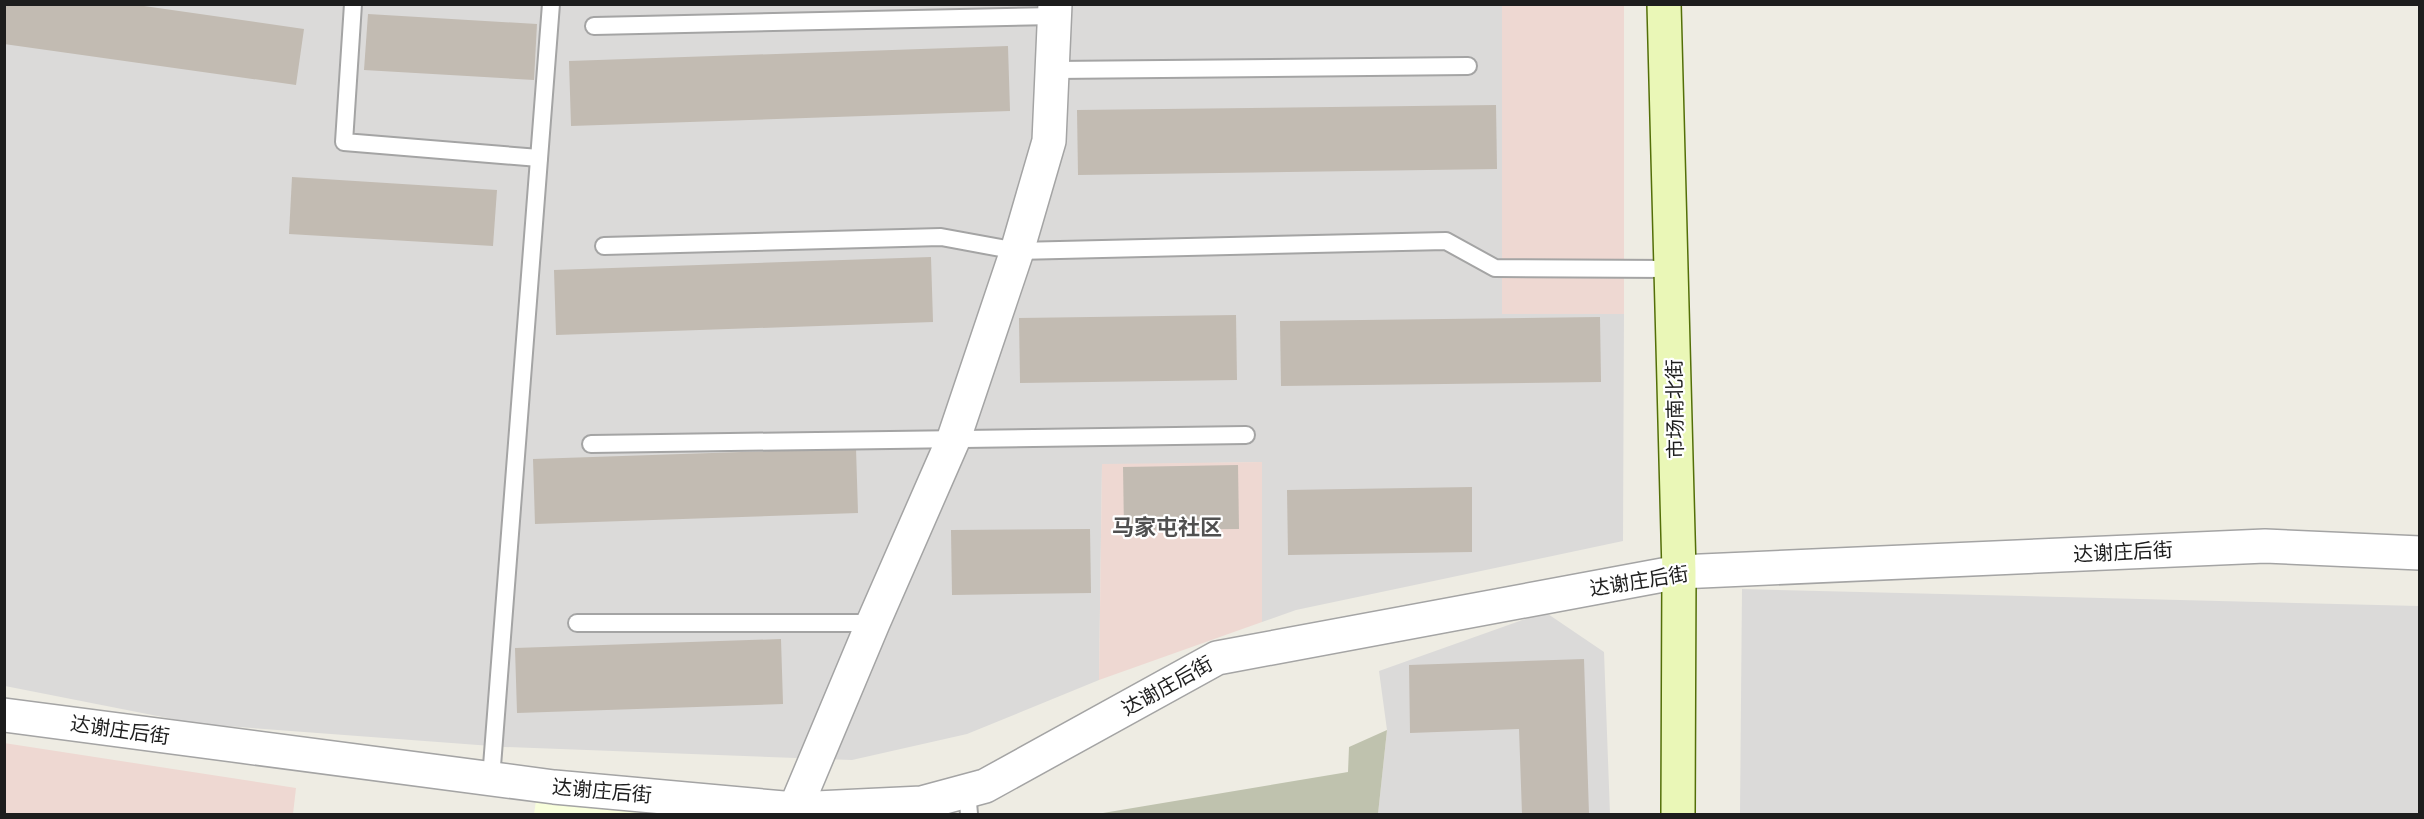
<svg xmlns="http://www.w3.org/2000/svg" width="2424" height="819" font-family="'IBM Plex Sans','Noto Sans SC',sans-serif">
  <style>
    .residential { fill: #dbdad9 }
    .commercial { fill: #eed8d2 }
    .education { fill: #f8fedb }
    .construction { fill: #bfc2ae }
    .building { fill: #c2bbb2 }
    .lines { fill: none; stroke-linecap: round; stroke-linejoin: round }
    .lane-casing { stroke: #a4a4a4; stroke-width: 20 }
    .street-casing { stroke: #a4a4a4; stroke-width: 36 }
    .secondary-casing { stroke: #536f08; stroke-width: 36 }
    .lane { stroke: #fff; stroke-width: 16 }
    .street { stroke: #fff; stroke-width: 33 }
    .secondary { stroke: #eaf7b7; stroke-width: 33 }
    .labels { text-anchor: middle; stroke-width: 4.5; stroke-linejoin: round; paint-order: stroke }
    .street-label { font-size: 20px; fill: #1d1d1d; stroke: #fff }
    .quarter-label { font-size: 22px; font-weight: bold; fill: #505050; stroke: #fff }
  </style>
  <rect width="100%" height="100%" fill="#eeece3"/>
  <g class="residential">
    <polygon points="4,5 1502,5 1502,313 1624,314 1623,541 1296,610 1262,622 1262,462 1102,465 1099,680 967,734 852,760 505,747 198,724 5,686"/>
    <polygon points="1742,589 2419,606 2419,814 1740,814"/>
    <polygon points="1545,612 1604,652 1610,814 1378,814 1387,730 1379,671"/>
  </g>
  <g class="commercial">
    <rect x="1502" y="5" width="122" height="309"/>
    <polygon points="1262,462 1262,622 1099,680 1102,464"/>
    <polygon points="4,743 296,788 293,814 5,814"/>
  </g>
  <polygon class="education" points="537,794 696,814 534,814"/>
  <polygon class="construction" points="1387,730 1378,814 1097,814 1348,772 1349,747"/>
  <g class="building">
    <polygon points="4,4 130,4 304,29 296,85 4,44"/>
    <polygon points="368,14 537,24 534,80 364,70"/>
    <polygon points="1008,46 1010,111 571,126 569,61"/>
    <polygon points="1496,105 1497,169 1078,175 1077,110"/>
    <polygon points="292,177 497,190 493,246 289,234"/>
    <polygon points="931,257 933,322 556,335 554,270"/>
    <polygon points="1236,315 1237,380 1020,383 1019,318"/>
    <polygon points="1600,317 1601,382 1281,386 1280,321"/>
    <polygon points="856,448 858,513 535,524 533,459"/>
    <polygon points="1238,465 1239,529 1124,530 1123,467"/>
    <polygon points="1472,487 1472,552 1288,555 1287,490"/>
    <polygon points="1090,529 1091,593 952,595 951,530"/>
    <polygon points="781,639 783,704 517,713 515,648"/>
    <polygon points="1584,659 1589,814 1522,814 1519,729 1410,733 1409,665"/>
  </g>
  <g class="lines">
    <g class="lane-casing">
      <g id="lane">
        <polyline points="353,4 344,142 539,158"/>
        <polyline points="594,26 1055,16"/>
        <polyline points="1054,70 1468,66"/>
        <polyline points="604,246 941,237 1017,251 1446,241 1495,268 1671,269"/>
        <polyline points="591,444 1246,435"/>
        <polyline points="577,623 873,623"/>
        <polyline points="491,779 551,4"/>
        <polyline points="967,791 969,814"/>
      </g>
    </g>
    <g class="street-casing">
      <g id="street">
        <polyline points="4,715 554,787 795,809 922,803 985,786 1217,658 1679,572 2265,546 2420,553"/>
        <polyline points="795,809 873,623 954,438 1017,251 1049,141 1055,4"/>
      </g>
    </g>
    <g class="secondary-casing">
      <polyline id="secondary" points="1664,4 1679,572 1678,814"/>
    </g>
    <use href="#lane" class="lane"/>
    <use href="#street" class="street"/>
    <use href="#secondary" class="secondary"/>
  </g>
  <g class="labels">
    <g class="street-label">
      <text transform="translate(1675 409) rotate(-91)" y="7">市场南北街</text>
      <text transform="translate(2123 552) rotate(-3)" y="7">达谢庄后街</text>
      <text transform="translate(1639 581) rotate(-9)" y="7">达谢庄后街</text>
      <text transform="translate(1167 686) rotate(-29)" y="7">达谢庄后街</text>
      <text transform="translate(120 730) rotate(8)" y="7">达谢庄后街</text>
      <text transform="translate(602 791) rotate(5)" y="7">达谢庄后街</text>
    </g>
    <g class="quarter-label">
      <text x="1167" y="535">马家屯社区</text>
    </g>
  </g>
  <rect width="2424" height="819" fill="none" stroke="#1d1d1d" stroke-width="12"/>
</svg>
